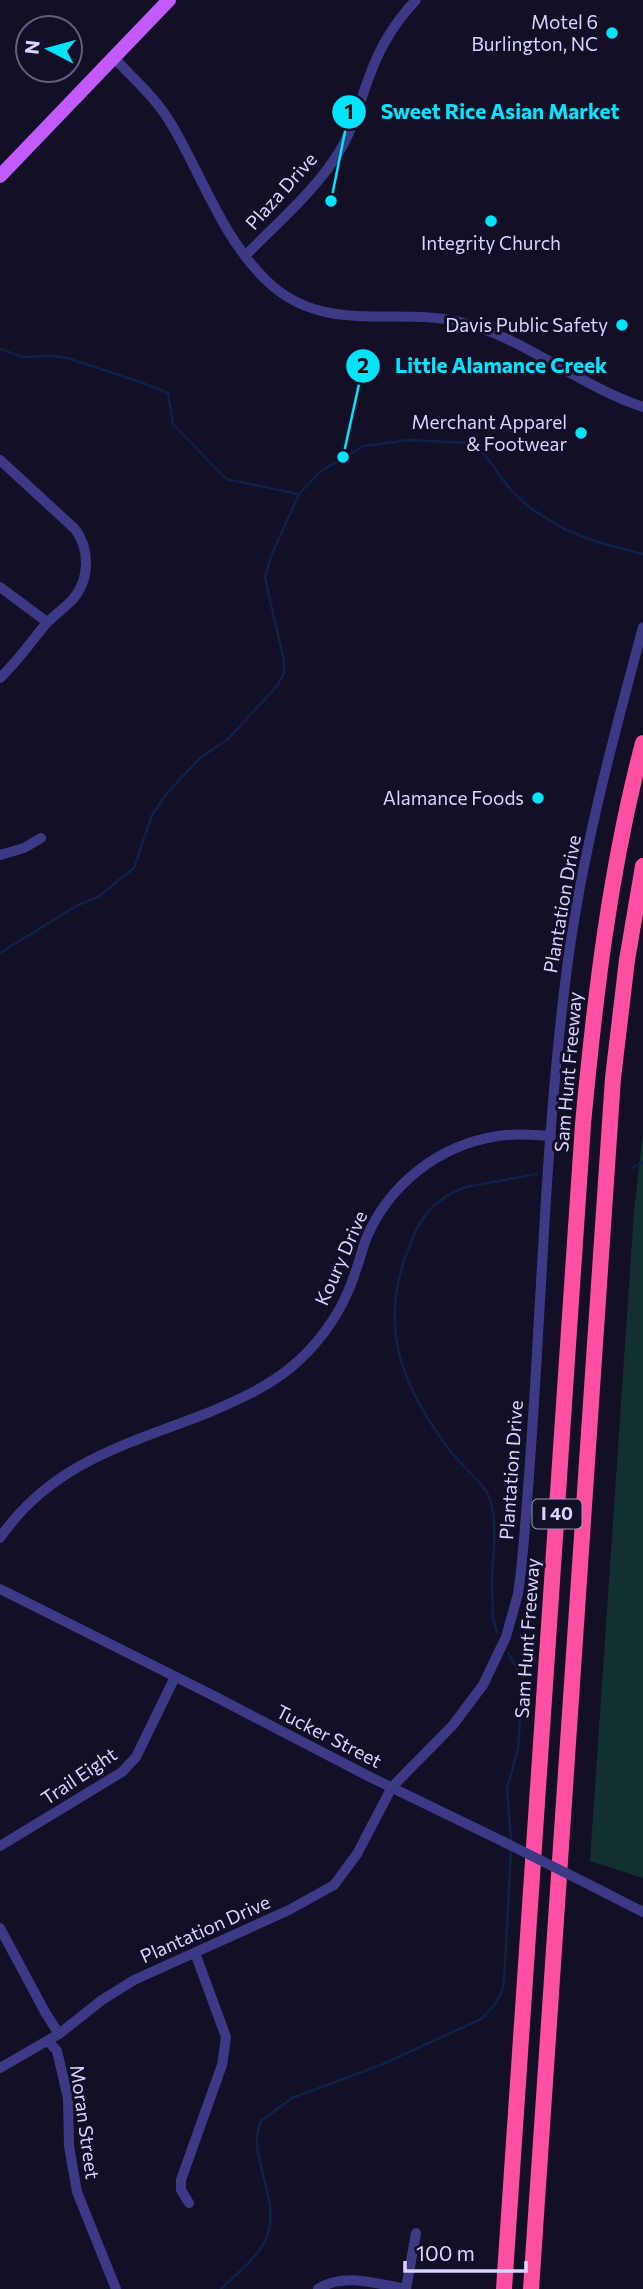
<svg xmlns="http://www.w3.org/2000/svg" width="643" height="2289" font-family="Commissioner,sans-serif">
  <style>
    .green { fill: #12302f }
    .lines { fill: none; stroke-linecap: round; stroke-linejoin: round }
    .stream { stroke: #0c2248; stroke-width: 2.5 }
    .minor { stroke: #3d3a85; stroke-width: 10 }
    .major { stroke: #c25bff; stroke-width: 14 }
    .highway { stroke: #ff4fa3; stroke-width: 16 }
    .minor-bridge { stroke: #3d3a85; stroke-width: 10 }
    .poi-dot { fill: #00e5ff; stroke: #130f26; stroke-width: 2.5 }
    .labels { text-anchor: middle; stroke-width: 6; stroke-linejoin: round; paint-order: stroke }
    .shield { fill: #130f26; stroke: #9e99be; stroke-width: 2 }
    .shield-label { font-size: 18px; font-weight: bold; fill: #d9d4ff }
    .poi-label { font-size: 19px; fill: #d9d4ff; stroke: #130f26; text-anchor: end }
    .street-label { font-size: 19px; fill: #d9d4ff; stroke: #130f26 }
    .leader { fill: none; stroke: #00e5ff; stroke-width: 2.5 }
    .callout-dot { fill: #00e5ff; stroke: #130f26; stroke-width: 2.5 }
    .mark-label { font-size: 21px; text-anchor: middle; font-weight: bold; fill: #111 }
    .callout-label { font-size: 21px; text-anchor: middle; font-weight: bold; fill: #00e5ff; stroke: #130f26; stroke-width: 6; stroke-linejoin: round; paint-order: stroke }
  </style>
  <rect width="100%" height="100%" fill="#130f26"/>
  <polygon class="green" points="643,1132 643,1878 590,1861 634,1211"/>
  <g class="lines">
    <g class="stream">
      <polyline points="0,349 22,357 54,356 67,358 140,382 168,393 173,424 226,479 298,494"/>
      <polyline points="0,953 78,905 98,897 134,868 152,815 168,792 200,758 228,739 277,686 284,673 284,661 265,578 271,556 299,494 321,471 364,446 409,440 469,443 484,454 510,489 530,508 564,529 597,542 643,554"/>
      <polyline points="632,1168 643,1162"/>
      <path d="M497,1632L493,1619C493,1606 492,1594 492,1582C492,1556 499,1522 489,1497C481,1479 462,1467 451,1452C405,1391 378,1332 406,1255C418,1221 430,1200 466,1187L537,1174"/>
      <polyline points="508,1653 523,1679 518,1749 507,1788 511,1840"/>
      <path d="M221,2289C235,2275 256,2259 265,2241C285,2202 243,2152 262,2120L292,2098L381,2065L481,2019C492,2008 501,1999 504,1983L511,1850"/>
    </g>
    <g class="minor">
      <path d="M114,58C135,80 158,100 173,127C203,178 223,239 267,281C324,336 394,306 460,322C526,338 579,386 643,407"/>
      <path d="M245,256C278,222 318,189 342,147C355,124 361,97 371,72C381,45 396,21 416,0"/>
      <path d="M0,460L75,529C90,549 90,579 73,599C65,608 54,615 45,625C30,643 17,662 0,678"/>
      <polyline points="0,587 47,622"/>
      <polyline points="0,855 24,848 41,838"/>
      <path d="M0,1538C52,1462 129,1444 210,1412C238,1400 265,1388 289,1369C314,1349 337,1319 349,1289C356,1273 360,1256 366,1239C389,1184 439,1145 498,1136C515,1133 534,1135 551,1136"/>
      <polyline points="0,1589 214,1696 370,1777 504,1842"/>
      <polyline points="0,1846 122,1772 136,1757 175,1677"/>
      <polyline points="592,1886 643,1912"/>
      <polyline points="0,1928 45,2012 59,2034"/>
      <polyline points="48,2041 57,2051 68,2098 69,2146 77,2192 116,2289"/>
      <path d="M0,2068L59,2034L102,2000L134,1980L289,1910L334,1885L357,1854L392,1787L453,1725L483,1685L506,1637L518,1594L521,1571C541,1371 541,1168 567,968C582,852 613,739 643,627"/>
      <polyline points="189,2203 181,2190 181,2180 222,2065 226,2037 195,1953"/>
      <path d="M318,2289C344,2272 378,2284 406,2289"/>
      <polyline points="406,2289 416,2233"/>
    </g>
    <polyline class="major" points="0,176 169,0"/>
    <g class="highway">
      <path d="M504,2289L583,1124C595,996 610,868 643,743"/>
      <polyline points="531,2289 613,1078 627,960 643,866"/>
    </g>
    <polyline class="minor-bridge" points="504,1842 592,1886"/>
  </g>
  <g class="poi-dot">
    <circle cx="612" cy="33" r="7"/>
    <circle cx="491" cy="221" r="7"/>
    <circle cx="622" cy="325" r="7"/>
    <circle cx="581" cy="433" r="7"/>
    <circle cx="538" cy="798" r="7"/>
  </g>
  <g class="labels">
    <rect class="shield" x="532.5" y="1499.5" width="49" height="29" rx="5"/>
    <g class="shield-label">
      <text x="557" y="1520">I 40</text>
    </g>
    <g class="poi-label">
      <text x="598" y="29">Motel 6<tspan x="598" dy="22">Burlington, NC</tspan></text>
      <text x="491" y="250" text-anchor="middle">Integrity Church</text>
      <text x="608" y="332">Davis Public Safety</text>
      <text x="567" y="429">Merchant Apparel<tspan x="567" dy="22">&amp; Footwear</tspan></text>
      <text x="524" y="805">Alamance Foods</text>
    </g>
    <g class="street-label">
      <text transform="translate(281 191) rotate(-48)" y="7">Plaza Drive</text>
      <text transform="translate(562 904) rotate(-80)" y="7">Plantation Drive</text>
      <text transform="translate(568 1072) rotate(-85)" y="7">Sam Hunt Freeway</text>
      <text transform="translate(341 1258) rotate(-66)" y="7">Koury Drive</text>
      <text transform="translate(511 1470) rotate(-86)" y="7">Plantation Drive</text>
      <text transform="translate(527 1638) rotate(-86)" y="7">Sam Hunt Freeway</text>
      <text transform="translate(329 1736) rotate(27)" y="7">Tucker Street</text>
      <text transform="translate(79 1776) rotate(-34)" y="7">Trail Eight</text>
      <text transform="translate(205 1929) rotate(-24)" y="7">Plantation Drive</text>
      <text transform="translate(85 2122) rotate(82)" y="7">Moran Street</text>
    </g>
  </g>
  <path class="leader" d="M331 201L349 112M343 457L363 366"/>
  <g class="callout-dot">
    <circle cx="331" cy="201" r="7"/>
    <circle cx="343" cy="457" r="7"/>
    <circle cx="349" cy="112" r="18"/>
    <circle cx="363" cy="366" r="18"/>
  </g>
  <g class="mark-label">
    <text x="349" y="119">1</text>
    <text x="363" y="373">2</text>
  </g>
  <g class="callout-label">
    <text x="500" y="119">Sweet Rice Asian Market</text>
    <text x="501" y="373">Little Alamance Creek</text>
  </g>
  <g transform="translate(49 49) rotate(276)"><circle r="33" fill="#130f26" stroke="#625e7d" stroke-width="2"/>
  <path d="M0-5L12 26L0 18L-12 26Z" fill="#00e5ff"/>
  <text y="-10" font-size="19" font-weight="bold" text-anchor="middle" fill="#d9d4ff">N</text>
  </g>
  <path d="M405 2261v10h121v-10" fill="none" stroke="#d9d4ff" stroke-width="3.5"/>
  <text x="416" y="2261" font-size="21" fill="#d9d4ff" stroke="#130f26" stroke-width="5" paint-order="stroke">100 m</text>
</svg>
